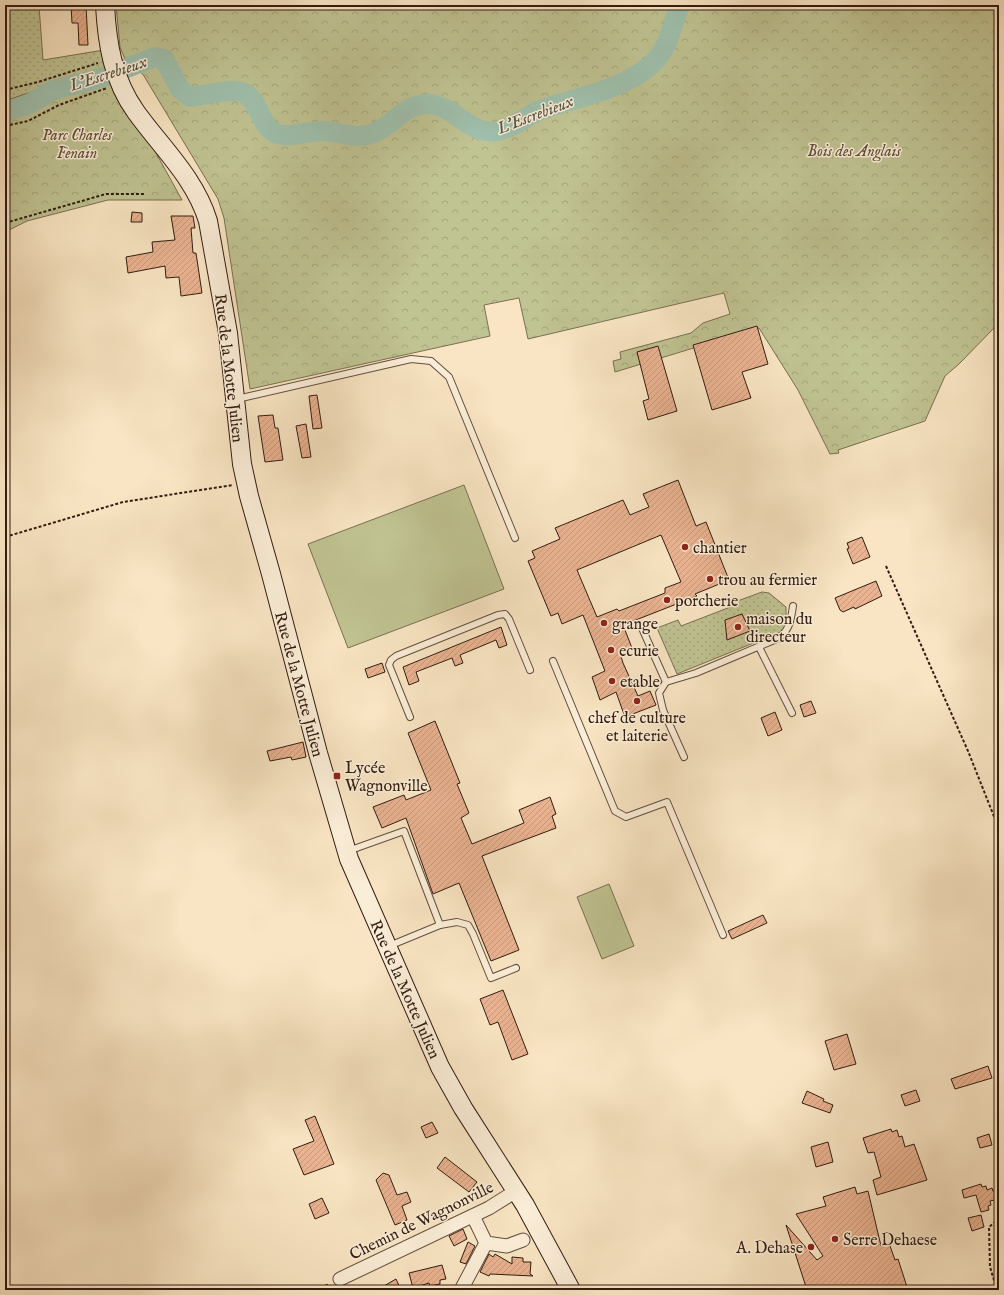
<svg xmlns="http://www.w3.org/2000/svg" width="1004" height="1295" font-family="'IM FELL English',serif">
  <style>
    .grass { fill: url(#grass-dots); stroke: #797052 }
    .park { fill: url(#park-crowns); stroke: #797052 }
    .pitch { fill: #c0c392; stroke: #797052 }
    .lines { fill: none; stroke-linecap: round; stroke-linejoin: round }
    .river { stroke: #9fc0ad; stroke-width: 20 }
    .building { fill: url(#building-hatch); stroke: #321c11; fill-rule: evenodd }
    .lane-casing { stroke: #644e3e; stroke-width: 8 }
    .street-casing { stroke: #644e3e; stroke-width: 15 }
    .secondary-casing { stroke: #321c11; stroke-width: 20 }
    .path { stroke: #321c11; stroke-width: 2; stroke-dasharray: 3 2; stroke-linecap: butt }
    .lane { stroke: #fbeed8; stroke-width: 6 }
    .street { stroke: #fbeed8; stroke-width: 13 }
    .secondary { stroke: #fbeed8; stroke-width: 18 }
    .poi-dot { fill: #8f2418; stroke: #fbeed8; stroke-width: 1.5 }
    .labels { text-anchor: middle; stroke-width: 3; stroke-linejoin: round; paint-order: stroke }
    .park-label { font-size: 16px; font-style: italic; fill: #5d4e38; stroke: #fbeed8 }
    .street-label { font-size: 16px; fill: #321c11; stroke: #fbeed8 }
    .poi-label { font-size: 16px; fill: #321c11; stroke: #fbeed8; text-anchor: start }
    .water-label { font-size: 17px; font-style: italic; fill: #585548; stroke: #fbeed8 }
  </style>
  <defs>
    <pattern id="grass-dots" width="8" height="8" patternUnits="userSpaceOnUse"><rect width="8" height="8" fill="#c0c392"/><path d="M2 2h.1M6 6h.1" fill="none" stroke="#a5a77d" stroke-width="1.8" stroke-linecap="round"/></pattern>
    <pattern id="park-crowns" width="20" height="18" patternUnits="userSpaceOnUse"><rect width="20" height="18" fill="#c0c392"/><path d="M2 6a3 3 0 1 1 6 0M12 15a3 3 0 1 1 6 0" fill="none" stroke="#a5a77d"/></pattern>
    <pattern id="building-hatch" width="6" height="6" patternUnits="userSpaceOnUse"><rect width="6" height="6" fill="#eab391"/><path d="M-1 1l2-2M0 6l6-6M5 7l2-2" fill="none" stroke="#c9997c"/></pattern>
  </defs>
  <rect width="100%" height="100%" fill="#f9e5c3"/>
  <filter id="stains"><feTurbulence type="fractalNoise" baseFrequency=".005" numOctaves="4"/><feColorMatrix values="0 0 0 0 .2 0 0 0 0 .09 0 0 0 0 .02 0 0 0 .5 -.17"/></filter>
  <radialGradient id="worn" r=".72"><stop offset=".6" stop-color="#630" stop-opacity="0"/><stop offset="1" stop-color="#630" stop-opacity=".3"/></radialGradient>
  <g class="grass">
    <polygon points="39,6 43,60 104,50 108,66 5,101 5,9"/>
    <polygon points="762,592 769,593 786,607 786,627 783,631 677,674 657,628 678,620 681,626 733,606 732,603"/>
  </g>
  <g class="park">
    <path d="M116,5H999V276L996,280C1000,296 1002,313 994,328L959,364L945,376L925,421L838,450L839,453L830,454L798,390L759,328L615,372L613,361L621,359L620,352L691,333L703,323L730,314L724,293L528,339L519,298L484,305L490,336L250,389L224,218L218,199L144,76L133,62L127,64L120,47Z"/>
    <polygon points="108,66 182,200 108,200 27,221 5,232 5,101"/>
  </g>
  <g class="pitch">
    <polygon points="464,485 504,589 348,648 308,544"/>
    <polygon points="609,884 634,946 602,959 577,897"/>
  </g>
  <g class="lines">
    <path class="river" d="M5,112L29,104L53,90L101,78L155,57L164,59L180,89L190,97C204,96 232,87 244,93C260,100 260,129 278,134C293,138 307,131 323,131C342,132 357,141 376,132C393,124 405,105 425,104C448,102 464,127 485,131C507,135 524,116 543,109C580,96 625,90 654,62C669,47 672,24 680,5"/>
  </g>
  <g class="building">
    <polygon points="71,5 86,5 88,45 79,45 78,23 72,23"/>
    <polygon points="132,212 142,213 142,222 131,222"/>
    <polygon points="171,216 193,216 195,228 191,228 193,253 196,253 202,293 181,296 179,277 166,278 165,266 128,273 126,257 153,252 152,242 175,240"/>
    <polygon points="757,326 768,364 742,372 751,398 712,410 693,345"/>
    <polygon points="658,346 677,411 648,420 643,401 649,399 637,352"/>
    <polygon points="317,395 322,428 313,429 309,396"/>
    <polygon points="273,415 275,428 278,428 283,460 265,462 258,416"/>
    <polygon points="306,424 311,457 302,458 296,426"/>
    <path d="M678,480L696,526L706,522L729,580L695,594L697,596L623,625L632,648L620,653L623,663L638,696L650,691L656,705L625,717L616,692L600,700L592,677L605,671L583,615L562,624L558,613L551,616L528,561L535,558L532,551L560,539L555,528L623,500L630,515L649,507L643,494ZM661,535L681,582L665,588V593L619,611L617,609L597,617L577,570Z"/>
    <polygon points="862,537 870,557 853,564 847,549 849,548 847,543"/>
    <polygon points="876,581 882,596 855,609 854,607 843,612 840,610 835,598"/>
    <polygon points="742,614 750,631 727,640 725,620"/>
    <polygon points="501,627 507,645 499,648 496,640 460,655 463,663 455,666 452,658 416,672 419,681 409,685 403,667"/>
    <polygon points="382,663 385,672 368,678 365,669"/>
    <polygon points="811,701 816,713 804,717 800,705"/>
    <polygon points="775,712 782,730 768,736 761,718"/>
    <polygon points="435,721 460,783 457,784 469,813 461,818 472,844 524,823 519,810 550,797 556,814 552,816 556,828 482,856 519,950 491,961 459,883 433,894 406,818 382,828 373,807 404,795 406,800 431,790 408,733"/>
    <polygon points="303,742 306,757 292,760 291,757 270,761 267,751"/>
    <polygon points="763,915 767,923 732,939 728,931"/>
    <polygon points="503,990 528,1054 512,1060 498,1022 490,1025 480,999"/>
    <polygon points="847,1034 856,1064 834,1070 825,1041"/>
    <polygon points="988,1066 992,1078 955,1089 951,1079"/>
    <polygon points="916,1090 920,1101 905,1106 901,1095"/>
    <polygon points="807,1091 824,1099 823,1101 833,1105 830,1113 802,1103"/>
    <polygon points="315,1116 334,1164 304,1175 293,1149 314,1141 305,1120"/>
    <polygon points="432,1122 438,1133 426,1138 421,1127"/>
    <polygon points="891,1129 892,1132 897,1130 899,1137 902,1136 905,1147 914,1144 927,1180 877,1195 873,1180 881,1177 874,1152 868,1153 863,1138"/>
    <polygon points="989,1134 992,1145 980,1148 977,1138"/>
    <polygon points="828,1142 833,1162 816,1167 811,1147"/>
    <polygon points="445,1157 477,1182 469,1192 437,1168"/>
    <polygon points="383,1173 389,1175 397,1195 407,1192 411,1202 402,1206 407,1220 395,1225 376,1180"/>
    <polygon points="981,1184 982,1187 986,1186 987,1190 992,1188 993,1191 999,1189 999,1199 990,1201 991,1205 988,1206 989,1210 981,1212 976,1195 964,1198 962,1190"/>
    <polygon points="855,1187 857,1194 868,1191 881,1246 889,1243 895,1260 898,1259 908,1290 807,1290 786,1225 817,1260 823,1256 796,1214 826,1206 823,1197"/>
    <polygon points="322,1198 329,1213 315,1219 309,1204"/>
    <polygon points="981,1215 984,1227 972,1231 968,1218"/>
    <polygon points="463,1229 467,1239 454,1246 449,1236"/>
    <polygon points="468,1242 475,1246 466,1264 460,1262"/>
    <polygon points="489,1254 493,1257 495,1254 512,1264 512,1257 523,1258 523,1262 531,1262 530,1274 533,1276 490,1274 489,1276 480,1272"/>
    <polygon points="442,1265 446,1279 440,1280 440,1284 430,1286 429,1283 413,1288 409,1273"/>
    <polygon points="396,1279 401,1290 377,1290"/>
  </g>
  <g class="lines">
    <g class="lane-casing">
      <g id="lane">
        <polyline points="237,399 411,359 431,361 449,377 515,538"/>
        <path d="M641,626L666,682L696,673L779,638C790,629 791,620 793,606"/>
        <polyline points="759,647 792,713"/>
        <polyline points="553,661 615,811 626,817 667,802 723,935"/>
        <polyline points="666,682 659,693 663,710 684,757"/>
        <polyline points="410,717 389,665 391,660 396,656 498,615 505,614 509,619 530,670"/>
        <polyline points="348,851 404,831 440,925 389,946"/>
        <polyline points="440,925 457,922 468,925 473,934 491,978 516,968"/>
      </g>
    </g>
    <g class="street-casing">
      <g id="street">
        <polyline points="473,1216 486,1243 507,1246 523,1240"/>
        <polyline points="340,1279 489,1208 516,1191"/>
        <polyline points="461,1290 486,1243"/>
      </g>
    </g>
    <g class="secondary-casing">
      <path id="secondary" d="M105,5C107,44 113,80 136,112C161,147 195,178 208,221L228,333L242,464L249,496L271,574L318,753L349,859L440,1067L463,1108L525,1205L571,1290"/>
    </g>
    <g class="path">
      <polyline points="5,90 38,82 98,63"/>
      <polyline points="5,126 28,121 59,105 107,88"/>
      <polyline points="5,223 106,194 144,194"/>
      <polyline points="5,537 123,502 233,485"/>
      <polyline points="886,566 968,751 999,829"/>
      <polyline points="316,1290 329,1284"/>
      <polyline points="997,1290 990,1267 989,1227 999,1219"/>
    </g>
    <use href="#lane" class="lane"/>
    <use href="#street" class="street"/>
    <use href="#secondary" class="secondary"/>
  </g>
  <g class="poi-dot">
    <circle cx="685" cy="547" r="4"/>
    <circle cx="710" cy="579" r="4"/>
    <circle cx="667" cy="600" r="4"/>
    <circle cx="604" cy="623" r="4"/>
    <circle cx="738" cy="627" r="4"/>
    <circle cx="611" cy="650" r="4"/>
    <circle cx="612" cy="681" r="4"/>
    <circle cx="637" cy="701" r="4"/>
    <rect x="333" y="772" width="8" height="8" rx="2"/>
    <circle cx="835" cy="1239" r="4"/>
    <circle cx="811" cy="1247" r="4"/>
  </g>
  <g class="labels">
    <g class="park-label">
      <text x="77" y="140">Parc Charles<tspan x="77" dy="18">Fenain</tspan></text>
      <text x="854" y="156">Bois des Anglais</text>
    </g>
    <g class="street-label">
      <text transform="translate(230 368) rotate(83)" y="6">Rue de la Motte Julien</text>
      <text transform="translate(300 684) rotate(75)" y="6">Rue de la Motte Julien</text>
      <text transform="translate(406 989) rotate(66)" y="6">Rue de la Motte Julien</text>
      <text transform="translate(421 1220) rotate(-26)" y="6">Chemin de Wagnonville</text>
    </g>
    <g class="poi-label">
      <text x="693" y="553">chantier</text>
      <text x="718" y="585">trou au fermier</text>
      <text x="675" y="606">porcherie</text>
      <text x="746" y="624">maison du<tspan x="746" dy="18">directeur</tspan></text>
      <text x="612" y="629">grange</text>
      <text x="619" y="656">ecurie</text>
      <text x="620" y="687">etable</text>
      <text x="637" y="723" text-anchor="middle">chef de culture<tspan x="637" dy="18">et laiterie</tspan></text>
      <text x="345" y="773">Lycée<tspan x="345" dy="18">Wagnonville</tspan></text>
      <text x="843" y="1245">Serre Dehaese</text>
      <text x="803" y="1253" text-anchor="end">A. Dehase</text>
    </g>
    <g class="water-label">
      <text transform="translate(108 73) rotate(-18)" y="6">L'Escrebieux</text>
      <text transform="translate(535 114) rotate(-21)" y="6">L'Escrebieux</text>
    </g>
  </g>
  <rect width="1004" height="1295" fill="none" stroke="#f9e5c3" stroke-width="20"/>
  <rect x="6" y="6" width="992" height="1283" fill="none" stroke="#321c11" stroke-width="2"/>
  <rect x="10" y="10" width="984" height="1275" fill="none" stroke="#321c11"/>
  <rect width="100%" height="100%" filter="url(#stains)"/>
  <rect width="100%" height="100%" fill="url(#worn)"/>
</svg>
